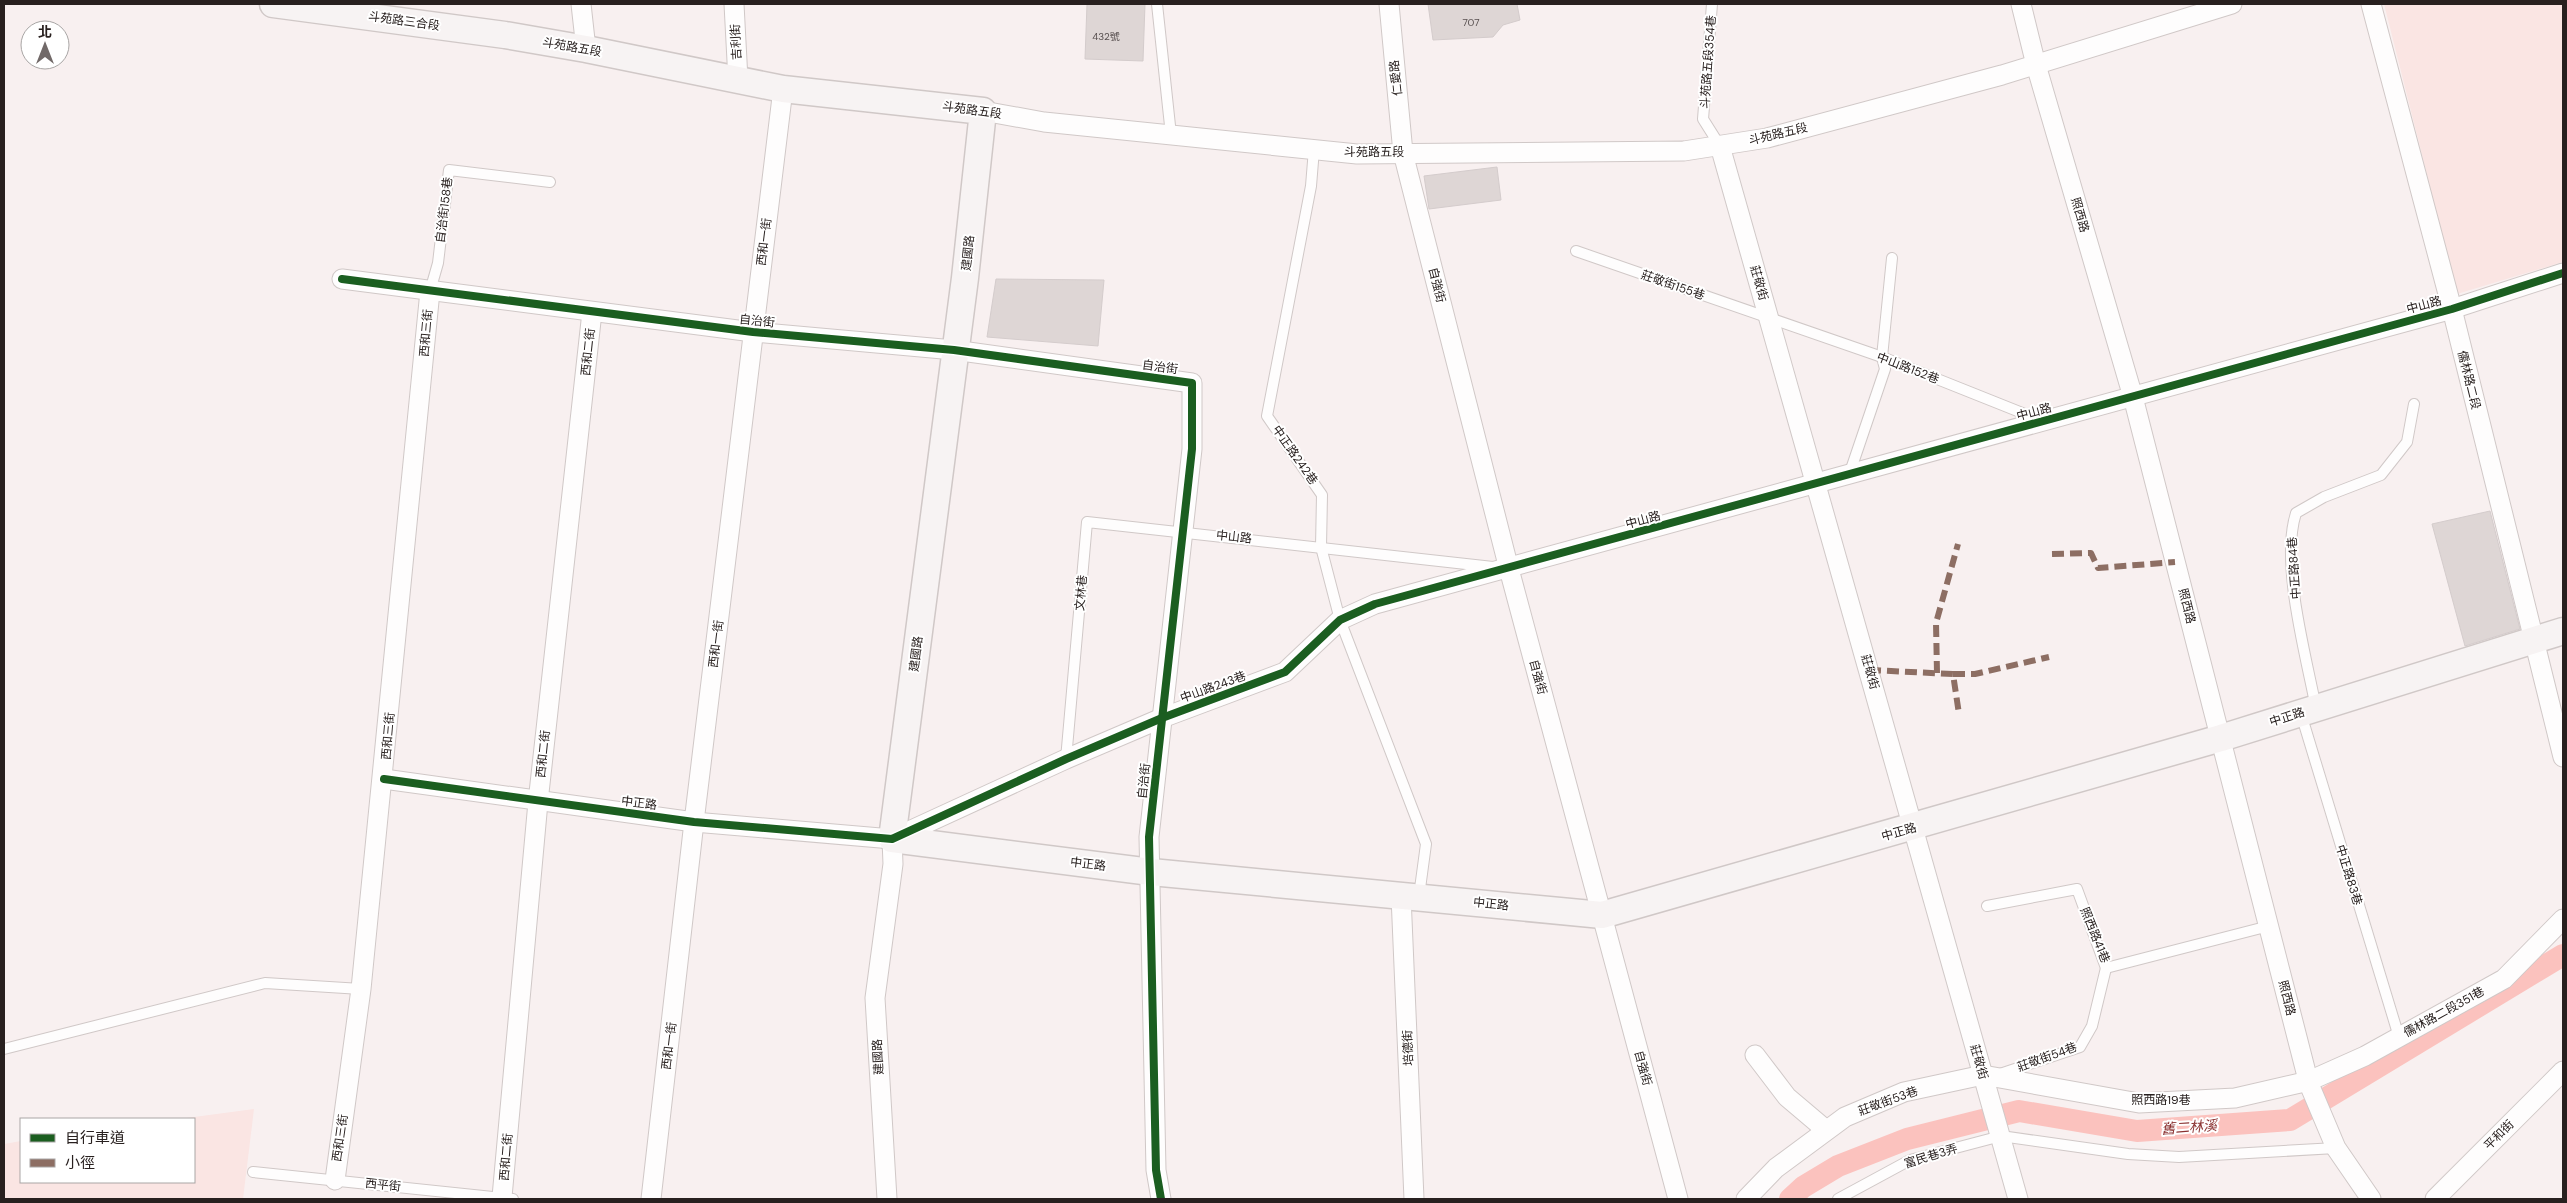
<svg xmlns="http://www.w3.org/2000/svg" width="2567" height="1203" font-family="'DM Sans','Noto Sans TC',sans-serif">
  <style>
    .built { fill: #fae5e3 }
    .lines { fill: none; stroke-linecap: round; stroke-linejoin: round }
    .canal { stroke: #fbc2be; stroke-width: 22 }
    .building { fill: #ded6d5; stroke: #d4cccc }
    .lane-casing { stroke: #d0c8c7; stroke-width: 12 }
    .street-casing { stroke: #d0c8c7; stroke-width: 21 }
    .secondary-casing { stroke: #d0c8c7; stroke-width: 29 }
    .lane { stroke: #fefdfd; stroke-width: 10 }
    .street { stroke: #fefdfd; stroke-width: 19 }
    .secondary { stroke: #f7f3f3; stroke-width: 26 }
    .quiet { stroke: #8d6e63; stroke-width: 6; stroke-dasharray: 12 6; stroke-linecap: butt }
    .cycleway-casing { stroke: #fff; stroke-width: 11 }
    .cycleway { stroke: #1b5e20; stroke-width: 8 }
    .labels { text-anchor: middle; stroke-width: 4; stroke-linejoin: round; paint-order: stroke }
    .number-label { font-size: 10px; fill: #585050 }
    .street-label { font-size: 12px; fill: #28201f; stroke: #fff }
    .water-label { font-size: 14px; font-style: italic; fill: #8a3130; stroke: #fff }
  </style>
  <rect width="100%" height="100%" fill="#f8f0f0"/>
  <g class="built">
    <polygon points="2384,4 2563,4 2563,262 2457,294"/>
    <polygon points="254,1109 243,1199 4,1199 4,1144 21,1141 21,1182 194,1182 194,1119 179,1119"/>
  </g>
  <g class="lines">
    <polyline class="canal" points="1790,1199 1803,1187 1838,1166 1907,1139 2019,1111 2137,1131 2290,1120 2563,955"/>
  </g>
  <g class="building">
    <polygon points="1087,4 1145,4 1143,61 1085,59"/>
    <polygon points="1428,4 1517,4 1520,20 1503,25 1493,37 1433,40"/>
    <polygon points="1497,167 1501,200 1429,209 1424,176"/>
    <polygon points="996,279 1104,280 1098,346 987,337"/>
    <polygon points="2490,511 2520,629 2465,646 2432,524"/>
  </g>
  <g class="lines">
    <g class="lane-casing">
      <g id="lane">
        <polyline points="1157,4 1171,135"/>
        <polyline points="1712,4 1703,119 1720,146"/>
        <polyline points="1314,149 1311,186 1267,416 1322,495 1321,547 1340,620 1426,844 1419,896"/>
        <polyline points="1576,251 1882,357 2040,420"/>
        <polyline points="430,291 438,263 449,170 550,182"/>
        <polyline points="1849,475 1885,369 1882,357 1892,258"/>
        <path d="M2316,708C2306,655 2280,563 2296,513L2324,497L2381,475L2407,442L2414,404"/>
        <polyline points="2301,714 2399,1037"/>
        <polyline points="1066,759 1087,522 1493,567"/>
        <polyline points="1987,906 2077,889 2106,968 2269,926"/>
        <polyline points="4,1049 265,983 361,989"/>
        <polyline points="1997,1075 2080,1047 2092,1026 2106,968"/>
        <polyline points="253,1172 513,1199"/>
        <polyline points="1838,1199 1910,1160 2001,1136 2128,1154 2179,1157 2336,1148"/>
      </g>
    </g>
    <g class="street-casing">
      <g id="street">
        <polyline points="581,4 586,49"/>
        <polyline points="734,4 738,80"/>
        <polyline points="1389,4 1403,153 1509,569 1678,1199"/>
        <polyline points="2021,4 2036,65 2133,397 2309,1084 2336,1148 2371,1199"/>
        <polyline points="2371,4 2452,309 2563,757"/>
        <polyline points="983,111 1044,122 1357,154 1684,151 1767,138 2002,75 2232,4"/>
        <polyline points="1720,146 2018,1199"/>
        <polyline points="342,279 753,332 954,350 1192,383 1192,449 1149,837 1156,1170 1161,1199"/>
        <polyline points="384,779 694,822 892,839 1066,759 1162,718 1285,672 1340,620 1375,604 2452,309 2563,273"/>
        <polyline points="1401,896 1414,1199"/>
        <polyline points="1755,1055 1787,1097 1826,1130"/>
        <polyline points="335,1180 361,989 430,291"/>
        <polyline points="502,1197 538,802 592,312"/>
        <polyline points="651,1199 694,822 783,89"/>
        <polyline points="887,1199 875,998 893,864 892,839"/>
        <polyline points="1746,1199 1776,1168 1845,1117 1904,1092 1983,1075 2139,1103 2235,1098 2309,1081 2365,1056 2504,979 2563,919"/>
        <polyline points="2435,1199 2563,1071"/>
      </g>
    </g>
    <g class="secondary-casing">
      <polyline id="secondary" points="273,4 505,35 586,49 783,89 983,111 965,278 892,839 1151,872 1602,915 2221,738 2563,631"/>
    </g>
    <use href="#lane" class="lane"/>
    <use href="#street" class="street"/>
    <use href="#secondary" class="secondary"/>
    <g class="quiet">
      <polyline points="2052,554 2091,553 2098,568 2175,562"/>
      <polyline points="1869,670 1953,674 1959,714"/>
      <polyline points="1937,673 1936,623 1958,544"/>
      <polyline points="1953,674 1975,674 2049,657"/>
    </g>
    <g class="cycleway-casing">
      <g id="cycleway">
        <polyline points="342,279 753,332 954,350 1192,383 1192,449 1149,837 1156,1170 1161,1199"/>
        <polyline points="384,779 694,822 892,839 1066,759 1162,718 1285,672 1340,620 1375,604 2452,309 2563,273"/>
      </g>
    </g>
    <use href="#cycleway" class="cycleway"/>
  </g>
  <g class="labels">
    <g class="number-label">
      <text x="1471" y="26">707</text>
      <text x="1106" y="40">432號</text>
    </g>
    <g class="street-label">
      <text transform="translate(404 21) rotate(8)" y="4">斗苑路三合段</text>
      <text transform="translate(736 42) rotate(-93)" y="4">吉利街</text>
      <text transform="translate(572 47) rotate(10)" y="4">斗苑路五段</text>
      <text transform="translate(1708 62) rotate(-86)" y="4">斗苑路五段354巷</text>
      <text transform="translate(1396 78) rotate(-96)" y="4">仁愛路</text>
      <text transform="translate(972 110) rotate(8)" y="4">斗苑路五段</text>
      <text transform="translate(1778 134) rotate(-13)" y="4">斗苑路五段</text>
      <text x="1374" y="156">斗苑路五段</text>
      <text transform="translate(444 210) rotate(-83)" y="4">自治街158巷</text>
      <text transform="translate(2080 215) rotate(74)" y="4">照西路</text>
      <text transform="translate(764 242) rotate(-83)" y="4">西和一街</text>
      <text transform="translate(968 253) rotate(-84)" y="4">建國路</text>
      <text transform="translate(1759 283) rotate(74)" y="4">莊敬街</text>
      <text transform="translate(1437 285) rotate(76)" y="4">自強街</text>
      <text transform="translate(1673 285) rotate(19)" y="4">莊敬街155巷</text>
      <text transform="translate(2424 305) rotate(-15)" y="4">中山路</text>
      <text transform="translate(757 321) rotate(6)" y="4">自治街</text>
      <text transform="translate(426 333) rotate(-85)" y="4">西和三街</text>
      <text transform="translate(588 352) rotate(-84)" y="4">西和二街</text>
      <text transform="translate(1160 367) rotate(8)" y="4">自治街</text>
      <text transform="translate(1908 368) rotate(21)" y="4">中山路152巷</text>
      <text transform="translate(2469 380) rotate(76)" y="4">儒林路二段</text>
      <text transform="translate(2034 412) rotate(-15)" y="4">中山路</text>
      <text transform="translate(1295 455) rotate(55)" y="4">中正路242巷</text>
      <text transform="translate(1643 520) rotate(-15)" y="4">中山路</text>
      <text transform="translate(1234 537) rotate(6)" y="4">中山路</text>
      <text transform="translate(2294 568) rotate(-94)" y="4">中正路84巷</text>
      <text transform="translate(1081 593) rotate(-85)" y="4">文林巷</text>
      <text transform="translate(2187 606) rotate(76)" y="4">照西路</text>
      <text transform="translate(716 644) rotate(-83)" y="4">西和一街</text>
      <text transform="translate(916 654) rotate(-83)" y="4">建國路</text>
      <text transform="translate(1870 672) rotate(74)" y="4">莊敬街</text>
      <text transform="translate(1538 677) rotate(75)" y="4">自強街</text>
      <text transform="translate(1213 687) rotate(-20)" y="4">中山路243巷</text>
      <text transform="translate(2287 717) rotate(-18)" y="4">中正路</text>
      <text transform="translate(388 736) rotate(-85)" y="4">西和三街</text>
      <text transform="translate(543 754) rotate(-84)" y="4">西和二街</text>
      <text transform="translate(1144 781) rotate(-84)" y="4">自治街</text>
      <text transform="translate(639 803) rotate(7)" y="4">中正路</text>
      <text transform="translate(1899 832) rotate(-16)" y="4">中正路</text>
      <text transform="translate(1088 864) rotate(7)" y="4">中正路</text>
      <text transform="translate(2349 875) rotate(73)" y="4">中正路83巷</text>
      <text transform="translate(1491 904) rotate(6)" y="4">中正路</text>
      <text transform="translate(2095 935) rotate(68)" y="4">照西路41巷</text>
      <text transform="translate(2287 998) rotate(76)" y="4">照西路</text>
      <text transform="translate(2444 1012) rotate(-29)" y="4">儒林路二段351巷</text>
      <text transform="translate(669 1046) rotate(-83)" y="4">西和一街</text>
      <text transform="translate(1408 1048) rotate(-92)" y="4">培德街</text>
      <text transform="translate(878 1057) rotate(-93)" y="4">建國路</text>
      <text transform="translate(2047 1057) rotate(-20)" y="4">莊敬街54巷</text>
      <text transform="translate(1979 1062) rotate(74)" y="4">莊敬街</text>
      <text transform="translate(1643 1068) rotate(75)" y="4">自強街</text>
      <text x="2161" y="1104">照西路19巷</text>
      <text transform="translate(1888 1101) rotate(-20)" y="4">莊敬街53巷</text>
      <text transform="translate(2499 1135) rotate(-45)" y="4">平和街</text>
      <text transform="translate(340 1138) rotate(-82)" y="4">西和三街</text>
      <text transform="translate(1931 1156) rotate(-17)" y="4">富民巷3弄</text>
      <text transform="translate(506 1157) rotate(-85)" y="4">西和二街</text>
      <text transform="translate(383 1185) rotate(6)" y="4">西平街</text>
    </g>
    <g class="water-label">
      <text transform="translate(2189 1127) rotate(-4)" y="5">舊二林溪</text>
    </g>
  </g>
  <rect width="2567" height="1203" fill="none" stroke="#28201f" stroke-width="10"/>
  <rect x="20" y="1118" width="175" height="65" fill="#ffffff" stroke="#a9a6a5"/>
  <rect x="30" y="1134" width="25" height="8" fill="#1b5e20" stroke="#a9a6a5"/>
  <text x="65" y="1143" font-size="15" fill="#28201f">自行車道</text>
  <rect x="30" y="1159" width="25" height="8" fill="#8d6e63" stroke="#a9a6a5"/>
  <text x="65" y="1168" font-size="15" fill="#28201f">小徑</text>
  <g transform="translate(45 45)"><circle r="24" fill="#ffffff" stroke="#a9a6a5"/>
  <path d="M0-4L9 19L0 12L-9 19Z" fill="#716968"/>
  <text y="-8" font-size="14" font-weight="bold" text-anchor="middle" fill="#28201f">北</text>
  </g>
</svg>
